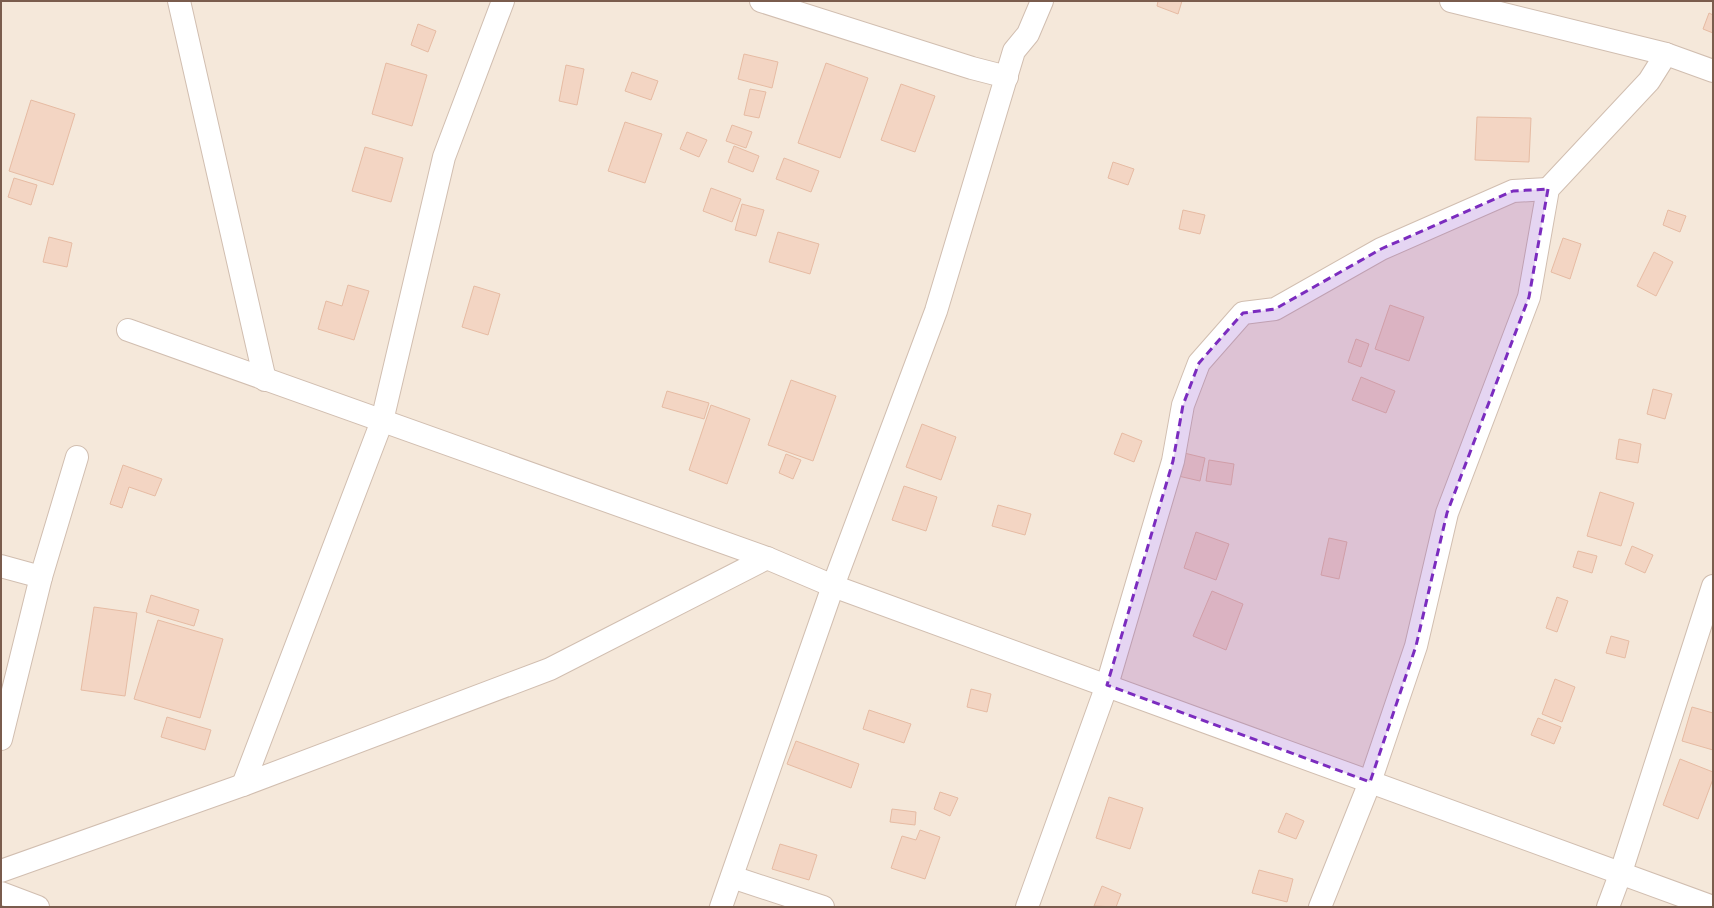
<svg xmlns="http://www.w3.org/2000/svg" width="1714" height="908" font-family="Helvetica,sans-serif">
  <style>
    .residential { fill: #f5e8da }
    .building { fill: #f3d5c3; stroke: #e6bba3 }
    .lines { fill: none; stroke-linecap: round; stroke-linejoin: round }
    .minor-casing { stroke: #d1beb0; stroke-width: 24 }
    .minor { stroke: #fff; stroke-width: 22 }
    .marked { fill: #7b2cbf; fill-opacity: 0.2; stroke: #7b2cbf; stroke-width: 3; stroke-dasharray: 8 5; stroke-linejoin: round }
  </style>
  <rect width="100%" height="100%" fill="#fdf6ec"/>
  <rect class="residential" x="1" y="1" width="1712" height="906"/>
  <g class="building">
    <polygon points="1158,1 1182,1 1178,14 1157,6"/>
    <polygon points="1709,13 1713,15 1713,33 1703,29"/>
    <polygon points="418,24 436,31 428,52 411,45"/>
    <polygon points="744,54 778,62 772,88 738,79"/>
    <polygon points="386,63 427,75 412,126 372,114"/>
    <polygon points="826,63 868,78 840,158 798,143"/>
    <polygon points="566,65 584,69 577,105 559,101"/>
    <polygon points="632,72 658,81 651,100 625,91"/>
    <polygon points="901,84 935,96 915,152 881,140"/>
    <polygon points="750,89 766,92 759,118 744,115"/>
    <polygon points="31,100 75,114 53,185 9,171"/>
    <polygon points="1477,117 1531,118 1529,162 1475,160"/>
    <polygon points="625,122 662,134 645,183 608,171"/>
    <polygon points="732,125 752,132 746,148 726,141"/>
    <polygon points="687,132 707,140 699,157 680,149"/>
    <polygon points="734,146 759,156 753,172 728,162"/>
    <polygon points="365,147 403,158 391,202 352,191"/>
    <polygon points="784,158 819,171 811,192 776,179"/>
    <polygon points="1113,162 1134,169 1128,185 1108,178"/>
    <polygon points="14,178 37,185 31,205 8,197"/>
    <polygon points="711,188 741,199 732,222 703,211"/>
    <polygon points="742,204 764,210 756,236 735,230"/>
    <polygon points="1183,210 1205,215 1200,234 1179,229"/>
    <polygon points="1668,210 1686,216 1680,232 1663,225"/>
    <polygon points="778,232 819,244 810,274 769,262"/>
    <polygon points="49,237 72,243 67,267 43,262"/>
    <polygon points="1563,238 1581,244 1570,279 1551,272"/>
    <polygon points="1654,252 1673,262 1656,296 1637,286"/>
    <polygon points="348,285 369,291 354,340 318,329 326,301 342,306"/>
    <polygon points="474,286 500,294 488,335 462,327"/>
    <polygon points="1390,305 1424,317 1409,361 1375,349"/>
    <polygon points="1356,339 1369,344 1361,367 1348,362"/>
    <polygon points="1361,377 1395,391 1386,413 1352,400"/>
    <polygon points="791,380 836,396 813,461 768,445"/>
    <polygon points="1653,389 1672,394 1665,419 1647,414"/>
    <polygon points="667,391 709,403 704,419 662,407"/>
    <polygon points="711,405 750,419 727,484 689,470"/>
    <polygon points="922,424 956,437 941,480 906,467"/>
    <polygon points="1122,433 1142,441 1134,462 1114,454"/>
    <polygon points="1619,439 1641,444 1638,463 1616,459"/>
    <polygon points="1180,452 1205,458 1200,481 1174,475"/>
    <polygon points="786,454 801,460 793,479 779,473"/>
    <polygon points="1209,460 1234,464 1231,485 1206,481"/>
    <polygon points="123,465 162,479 155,496 129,487 122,508 110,504"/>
    <polygon points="904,486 937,497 926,531 892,520"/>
    <polygon points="1600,492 1634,503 1621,546 1587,536"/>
    <polygon points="998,505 1031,514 1025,535 992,526"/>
    <polygon points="1196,532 1229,544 1216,580 1184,568"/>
    <polygon points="1329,538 1347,542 1339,579 1321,575"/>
    <polygon points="1632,546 1653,555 1645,573 1625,564"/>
    <polygon points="1578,551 1597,556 1592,573 1573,567"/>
    <polygon points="1212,591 1243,604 1226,650 1193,636"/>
    <polygon points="151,595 199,610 194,626 146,612"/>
    <polygon points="1557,597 1568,601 1557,632 1546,628"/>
    <polygon points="94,607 137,613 125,696 81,690"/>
    <polygon points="158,620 223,639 200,718 134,699"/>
    <polygon points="1611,636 1629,641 1625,658 1606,653"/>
    <polygon points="1555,679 1575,687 1562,722 1542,714"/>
    <polygon points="971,689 991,694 987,712 967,707"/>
    <polygon points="1692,707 1713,713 1713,750 1682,741"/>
    <polygon points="869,710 911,724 904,743 863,729"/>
    <polygon points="167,717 211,730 205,750 161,737"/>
    <polygon points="1538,718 1561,727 1554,744 1531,735"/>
    <polygon points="796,741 859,764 851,788 787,764"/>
    <polygon points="1680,759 1713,772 1713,779 1698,819 1663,805"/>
    <polygon points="940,792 958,798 950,816 934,809"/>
    <polygon points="1109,797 1143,808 1130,849 1096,838"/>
    <polygon points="892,809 916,812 915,825 890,822"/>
    <polygon points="1286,813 1304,821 1296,839 1278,832"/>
    <polygon points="920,830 940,837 925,879 891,868 902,836 916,840"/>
    <polygon points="780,844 817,855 809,880 772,869"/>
    <polygon points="1259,870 1293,879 1287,902 1252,893"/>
    <polygon points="1102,886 1121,894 1116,907 1094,906"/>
  </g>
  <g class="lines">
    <g class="minor-casing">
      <g id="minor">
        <polyline points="179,1 265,380"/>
        <polyline points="503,1 444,157 382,421 243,785 550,669 767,558"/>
        <polyline points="761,1 972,68 1007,77"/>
        <polyline points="1451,1 1666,54 1713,71"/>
        <polyline points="128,330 767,558 833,586 1713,907"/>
        <polyline points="1,566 41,577"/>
        <polyline points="1,739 41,577 77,457"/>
        <polyline points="1,871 243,785"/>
        <polyline points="732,877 823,907"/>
        <polyline points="1,893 38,907"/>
        <polyline points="721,907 833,586 936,311 1014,51 1028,34 1042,1"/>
        <polyline points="1027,907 1107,685 1173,461 1183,405 1199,363 1243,313 1275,309 1381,249 1513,191 1548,189"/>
        <polyline points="1320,907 1370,782 1416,646 1447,513 1529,297 1548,189 1649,81 1666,54"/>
        <polyline points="1608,907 1621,872 1713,586"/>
      </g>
    </g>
    <use href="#minor" class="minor"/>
  </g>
  <path class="marked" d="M1548,189L1529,297L1447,513L1416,646L1370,782L1107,685L1173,461L1183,405L1199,363L1243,313L1275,309L1381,249L1513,191Z"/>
  <rect width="1714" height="908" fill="none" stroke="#7a5c4d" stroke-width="4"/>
</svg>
